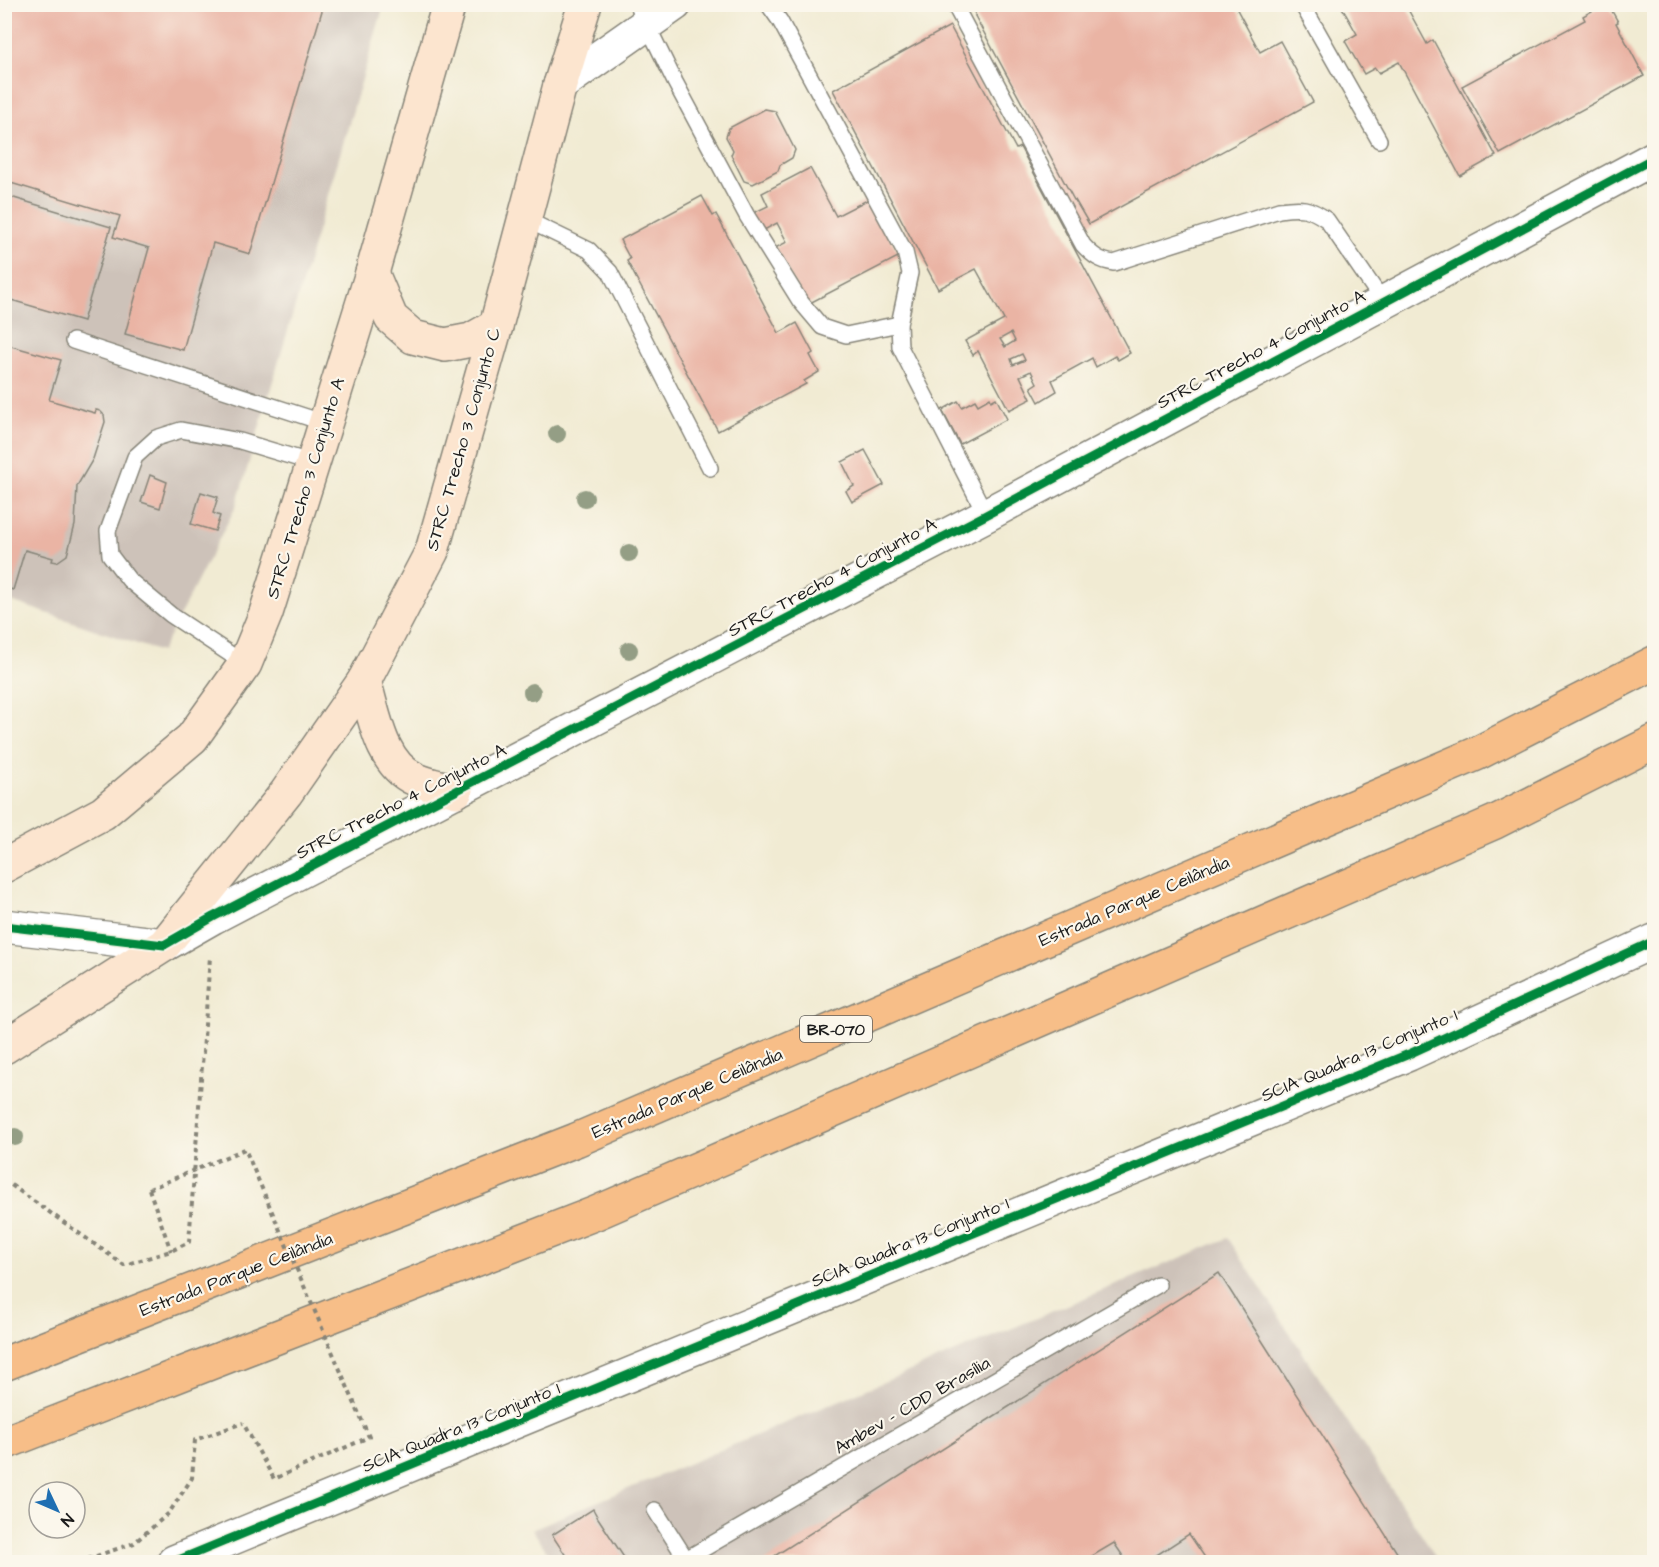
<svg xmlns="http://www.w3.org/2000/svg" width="1659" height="1567" font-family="'Architects Daughter',sans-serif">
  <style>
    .industrial { fill: #cdc2b9 }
    .building { fill: #eab4a4; fill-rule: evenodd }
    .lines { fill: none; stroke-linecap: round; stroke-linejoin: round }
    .service-casing { stroke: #868478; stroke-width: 18 }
    .tertiary-casing { stroke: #868478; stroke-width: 36 }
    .secondary-casing { stroke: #868478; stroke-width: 36 }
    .motorway-casing { stroke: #868478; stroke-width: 36 }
    .path { stroke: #868478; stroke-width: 4; stroke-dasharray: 4.5 4.5; stroke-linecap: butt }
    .service { stroke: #fff; stroke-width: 15 }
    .tertiary { stroke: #fff; stroke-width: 33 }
    .secondary { stroke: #fce5cf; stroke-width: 33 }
    .motorway { stroke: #f7be88; stroke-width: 33 }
    .path-bridge { stroke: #868478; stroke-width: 4; stroke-dasharray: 4.5 4.5; stroke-linecap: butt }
    .cycleway-casing { stroke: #fbf7ec; stroke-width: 13 }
    .cycleway { stroke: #00873e; stroke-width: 9 }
    .tree { fill: #949e85 }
    .labels { text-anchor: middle; stroke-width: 4.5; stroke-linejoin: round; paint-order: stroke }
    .shield { fill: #fbf7ec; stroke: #5f5e5a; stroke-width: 1.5 }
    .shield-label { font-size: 16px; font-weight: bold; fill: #1c1c1c }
    .street-label { font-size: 18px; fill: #1c1c1c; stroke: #fbf7ec }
  </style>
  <rect width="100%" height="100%" fill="#fbf7ec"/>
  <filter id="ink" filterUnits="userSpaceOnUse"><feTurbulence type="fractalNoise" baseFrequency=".0167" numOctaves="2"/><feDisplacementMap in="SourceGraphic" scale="12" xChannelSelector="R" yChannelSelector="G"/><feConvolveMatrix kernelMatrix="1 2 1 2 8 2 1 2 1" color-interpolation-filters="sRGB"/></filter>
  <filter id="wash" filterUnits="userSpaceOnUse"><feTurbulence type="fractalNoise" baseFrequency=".008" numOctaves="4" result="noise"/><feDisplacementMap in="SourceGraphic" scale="24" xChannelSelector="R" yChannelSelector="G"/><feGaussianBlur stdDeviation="1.35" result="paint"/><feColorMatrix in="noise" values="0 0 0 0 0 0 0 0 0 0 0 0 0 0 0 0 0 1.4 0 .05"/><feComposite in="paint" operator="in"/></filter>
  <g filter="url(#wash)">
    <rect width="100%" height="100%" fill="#f1ebd3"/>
    <g class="industrial">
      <polygon points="5,5 384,5 236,506 161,652 5,599"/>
      <polygon points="1228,1238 1439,1562 554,1562 532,1529"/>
    </g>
    <g id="blocks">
      <g class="building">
        <polygon points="4,4 324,4 250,254 213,243 183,350 125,334 149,248 113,237 120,216 4,181"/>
        <polygon points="970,4 1234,4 1260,52 1280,41 1313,102 1089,224 1075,200 1074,200 975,16 976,16"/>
        <polygon points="1340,4 1405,4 1427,44 1433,40 1496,156 1460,176 1399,62 1379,73 1375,68 1364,74 1345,41 1357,34"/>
        <polygon points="1604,4 1608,4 1618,22 1616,23 1644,76 1500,154 1462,86 1585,20 1583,16"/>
        <path d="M950,26L1016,149L1020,147L1130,353L1118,360L1115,356L1096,367L1092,358L1052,380L1057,391L1039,402L1031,387L1037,383L1031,371L1020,376L1031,399L1009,410L978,351L973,355L965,341L1004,320L976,269L938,289L833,90ZM1011,333L1015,341L1005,347L1000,339ZM1022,354L1025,360L1013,365L1011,359Z"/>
        <polygon points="765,109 775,111 795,150 792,158 780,165 778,171 753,184 744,181 731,155 733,150 726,137 729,128"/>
        <polygon points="810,168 836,216 869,199 900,256 806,305 775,248 787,242 777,223 751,237 741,219 768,206 762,193"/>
        <polygon points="4,195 111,227 83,321 4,298"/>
        <polygon points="702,196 713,216 716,214 779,333 797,323 813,353 810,355 819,372 804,381 806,384 718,431 627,261 630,259 620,240"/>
        <polygon points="4,344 61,360 49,400 95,413 96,410 100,411 104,415 105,422 93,459 77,486 75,525 67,555 57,562 52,561 53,558 25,550 13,590 4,587"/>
        <polygon points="990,398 991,401 996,398 1007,419 960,444 942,410 958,401 962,407 975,400 978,405"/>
        <polygon points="865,450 884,485 852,502 846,491 854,486 842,462"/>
        <polygon points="150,475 167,482 160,508 141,502"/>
        <polygon points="201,492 218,497 213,513 220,516 215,531 191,524"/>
        <polygon points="1219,1273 1403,1562 1208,1562 1189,1534 1146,1562 1127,1562 1114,1543 1082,1562 765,1562"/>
        <polygon points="593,1509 598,1518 627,1562 570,1562 552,1535"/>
      </g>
    </g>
  </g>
  <g filter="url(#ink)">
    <use href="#blocks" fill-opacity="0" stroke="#868478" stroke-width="1.5"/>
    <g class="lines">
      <g class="service-casing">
        <g id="service">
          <polyline points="637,4 675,82 747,216 800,301 822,327 846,335 899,324"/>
          <polyline points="768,4 780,21 905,252 910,273 899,324 900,347 986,515"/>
          <path d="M954,4L1083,245C1093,256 1100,261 1114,263L1279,210C1301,207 1309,207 1327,220L1384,303"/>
          <polyline points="1302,4 1379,140"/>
          <polyline points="525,219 589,250 610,272 710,468"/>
          <polyline points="73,341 325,423"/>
          <polyline points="245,664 171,615 129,580 110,555 108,531 135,457 156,438 181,430 240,441 313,463"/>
          <polyline points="655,1510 688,1562"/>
          <polyline points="686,1559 1158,1285"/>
        </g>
      </g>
      <g class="tertiary-casing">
        <g id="tertiary">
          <polyline points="560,85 675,4"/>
          <polyline points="4,926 164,945 213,917 986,515 1654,158"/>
          <polyline points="174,1562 1409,1054 1654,941"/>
        </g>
      </g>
      <g class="secondary-casing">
        <g id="secondary">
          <polyline points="372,273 391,318 413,337 445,345 471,340 496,326"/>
          <path d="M364,681C374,713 380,764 415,779C427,785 442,787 456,791"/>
          <polyline points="4,866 103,813 192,738 245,664 266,613 313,463 372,273 449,4"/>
          <polyline points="4,1047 164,945 286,793 364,681 432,551 496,326 560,85 585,4"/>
        </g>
      </g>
      <g class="motorway-casing">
        <g id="motorway">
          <polyline points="4,1364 576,1140 1476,754 1654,663"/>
          <polyline points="4,1443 596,1213 1495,822 1654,742"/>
        </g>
      </g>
      <g class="path">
        <polyline points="4,1180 124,1265 171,1251 189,1242 210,957"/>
        <polyline points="149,1189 171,1251"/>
        <polyline points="79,1562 134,1543 169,1513 192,1478 195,1440 243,1423"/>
      </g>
      <use href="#service" class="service"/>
      <use href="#tertiary" class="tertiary"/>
      <use href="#secondary" class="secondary"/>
      <use href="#motorway" class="motorway"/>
      <polyline class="path-bridge" points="149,1189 245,1149 369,1437 274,1479 243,1423"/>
      <g class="cycleway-casing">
        <g id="cycleway">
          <polyline points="4,926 164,945 213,917 986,515 1654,158"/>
          <polyline points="174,1562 1409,1054 1654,941"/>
        </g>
      </g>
      <use href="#cycleway" class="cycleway"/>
    </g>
    <g class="tree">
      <circle cx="557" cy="434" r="9"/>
      <circle cx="585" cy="498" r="9"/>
      <circle cx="629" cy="553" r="9"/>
      <circle cx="629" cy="650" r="9"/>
      <circle cx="532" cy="692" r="9"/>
      <circle cx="15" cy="1137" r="9"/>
    </g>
  </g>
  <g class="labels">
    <rect class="shield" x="800" y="1016" width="72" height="26" rx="4.5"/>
    <g class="shield-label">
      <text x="836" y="1035">BR-070</text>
    </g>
    <g class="street-label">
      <text transform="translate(1261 349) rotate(-28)" y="6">STRC Trecho 4 Conjunto A</text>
      <text transform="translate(463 439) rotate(-74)" y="6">STRC Trecho 3 Conjunto C</text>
      <text transform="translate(305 488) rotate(-73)" y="6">STRC Trecho 3 Conjunto A</text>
      <text transform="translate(832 577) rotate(-28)" y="6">STRC Trecho 4 Conjunto A</text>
      <text transform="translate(401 801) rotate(-27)" y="6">STRC Trecho 4 Conjunto A</text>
      <text transform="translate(1134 901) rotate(-23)" y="6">Estrada Parque Ceilândia</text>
      <text transform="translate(1359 1055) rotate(-23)" y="6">SCIA Quadra 13 Conjunto 1</text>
      <text transform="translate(687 1093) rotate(-23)" y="6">Estrada Parque Ceilândia</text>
      <text transform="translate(910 1242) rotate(-22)" y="6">SCIA Quadra 13 Conjunto 1</text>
      <text transform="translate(236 1274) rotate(-21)" y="6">Estrada Parque Ceilândia</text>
      <text transform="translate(912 1405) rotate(-30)" y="6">Ambev - CDD Brasília</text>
      <text transform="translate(461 1427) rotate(-22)" y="6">SCIA Quadra 13 Conjunto 1</text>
    </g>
  </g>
  <rect width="1659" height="1567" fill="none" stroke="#fbf7ec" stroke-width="24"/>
  <g transform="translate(57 1510) rotate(134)"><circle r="28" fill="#fbf7ec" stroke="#a29f99" stroke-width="1.5"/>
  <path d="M0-4.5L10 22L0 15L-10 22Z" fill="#1f6fb2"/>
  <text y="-9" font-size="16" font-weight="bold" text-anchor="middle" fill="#1c1c1c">N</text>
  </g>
</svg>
